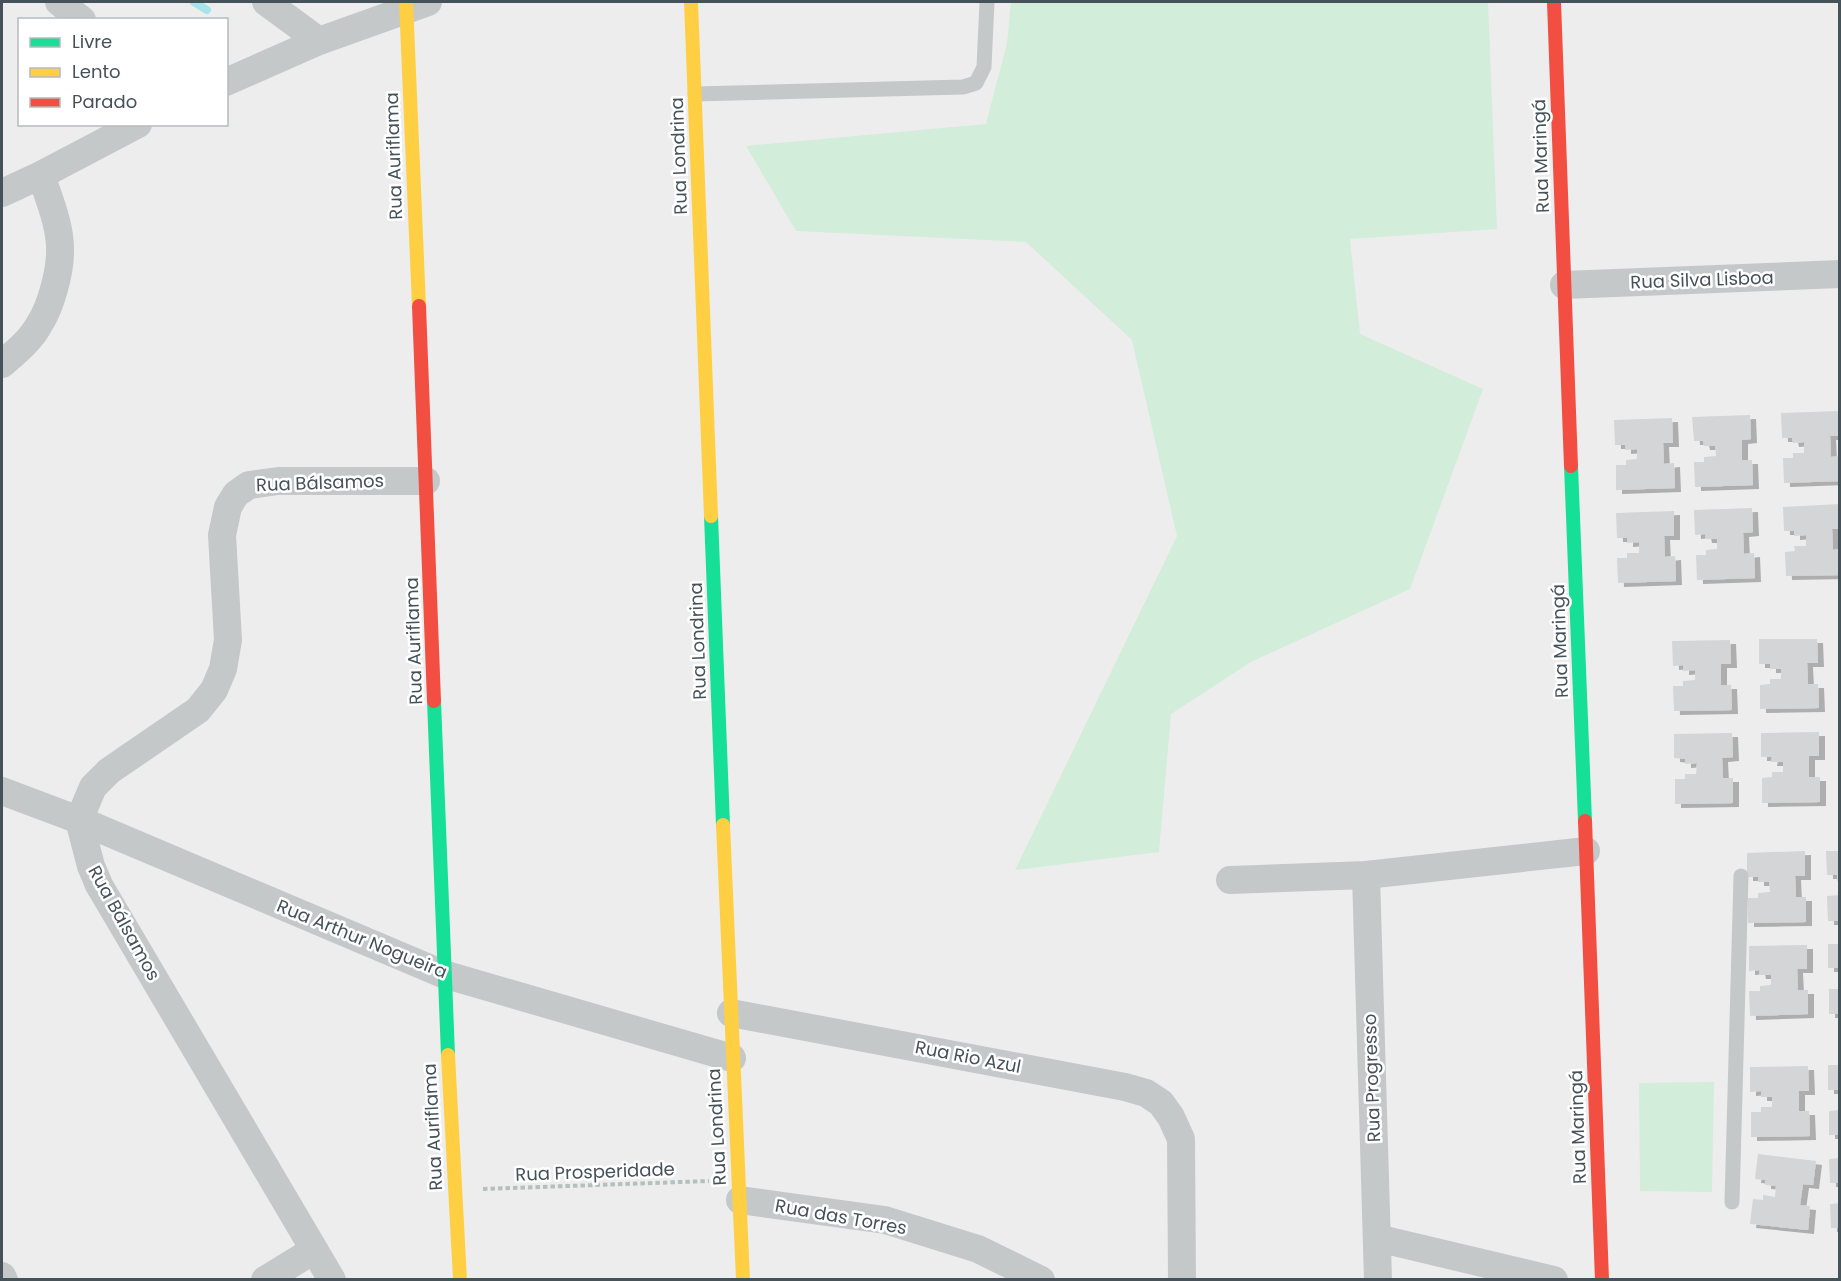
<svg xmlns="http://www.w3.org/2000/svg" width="1841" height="1281" font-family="Poppins,sans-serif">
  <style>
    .green { fill: #d2edd9 }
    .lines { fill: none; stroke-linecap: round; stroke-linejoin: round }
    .stream { stroke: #a7e3ea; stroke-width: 8 }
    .building { fill: #d4d5d6; filter: url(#shadow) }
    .path { stroke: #b4c0bb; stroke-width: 4; stroke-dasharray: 4.5 3; stroke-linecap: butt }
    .lane { stroke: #c5c8c9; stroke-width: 15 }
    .street { stroke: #c5c8c9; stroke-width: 28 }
    .fast { stroke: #16e098; stroke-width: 14 }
    .slow { stroke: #ffcf43; stroke-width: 14 }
    .jam { stroke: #f24e42; stroke-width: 14 }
    .labels { text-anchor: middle; stroke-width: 5; stroke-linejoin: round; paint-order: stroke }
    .street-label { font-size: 18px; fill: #455259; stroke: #fff }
  </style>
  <defs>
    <filter id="shadow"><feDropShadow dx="6" dy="4" stdDeviation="0" flood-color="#0004"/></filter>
  </defs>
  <rect width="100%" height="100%" fill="#eeeded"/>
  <g class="green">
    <polygon points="1011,2 1488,2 1497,229 1350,239 1360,334 1483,389 1410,589 1251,662 1171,714 1159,852 1015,870 1177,536 1132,340 1026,242 796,231 746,146 986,124 1007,43"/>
    <polygon points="1714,1082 1712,1192 1640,1191 1639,1083"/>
  </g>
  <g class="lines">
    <polyline class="stream" points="194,2 207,10"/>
  </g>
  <g class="building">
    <polygon points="1839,411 1840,436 1830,436 1831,457 1840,456 1840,481 1784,483 1783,458 1793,458 1793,453 1804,453 1804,442 1793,443 1792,438 1782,438 1781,413"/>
    <polygon points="1750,415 1751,439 1742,440 1742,460 1752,460 1753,485 1695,487 1694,462 1704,462 1704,457 1716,456 1715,446 1704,446 1703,441 1694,441 1692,417"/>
    <polygon points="1672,418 1673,443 1663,443 1664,464 1674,463 1675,488 1616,490 1616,465 1626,465 1626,460 1637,459 1637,449 1625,450 1625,445 1615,445 1614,420"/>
    <polygon points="1840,504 1840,529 1832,529 1833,550 1840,549 1840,575 1786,576 1785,552 1795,551 1794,546 1806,546 1806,535 1794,536 1794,531 1784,531 1783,507"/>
    <polygon points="1752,508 1753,532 1743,533 1744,554 1754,553 1755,578 1697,580 1696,555 1706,555 1706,550 1717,549 1717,539 1706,539 1705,534 1695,535 1694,510"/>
    <polygon points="1674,511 1674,536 1664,536 1665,557 1675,556 1676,581 1618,583 1617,558 1627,558 1627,553 1639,553 1639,542 1627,543 1627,538 1617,538 1616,513"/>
    <polygon points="1759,639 1817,639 1818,663 1807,663 1808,684 1818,684 1819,708 1760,709 1760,685 1770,684 1770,679 1781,679 1781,669 1770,669 1770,664 1759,664"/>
    <polygon points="1730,640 1731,664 1721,664 1721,685 1731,685 1732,710 1674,711 1673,686 1683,686 1683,681 1695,680 1695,670 1683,671 1683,665 1673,666 1672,641"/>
    <polygon points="1819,732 1819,756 1809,756 1809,777 1820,777 1820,802 1762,803 1762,778 1772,777 1772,772 1783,772 1783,762 1771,762 1772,757 1761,757 1761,733"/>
    <polygon points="1732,733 1733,757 1722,758 1723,778 1733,778 1733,803 1675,804 1675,779 1685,779 1685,774 1696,774 1697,763 1685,764 1685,759 1674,758 1674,734"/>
    <polygon points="1805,851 1805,876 1795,876 1796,897 1806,897 1806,922 1748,923 1748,898 1758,898 1758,893 1770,892 1769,882 1758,882 1758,877 1747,877 1747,853"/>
    <polygon points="1826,851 1840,851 1840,880 1837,881 1837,875 1827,875"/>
    <polygon points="1840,895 1840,921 1828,921 1827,896"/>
    <rect x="1828" y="944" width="12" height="24"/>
    <polygon points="1807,945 1807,969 1797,969 1798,990 1808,990 1808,1014 1750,1016 1749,991 1760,991 1760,986 1771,985 1771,975 1760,975 1759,970 1749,971 1749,946"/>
    <rect x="1829" y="989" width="11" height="25"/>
    <rect x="1828" y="1065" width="12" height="25"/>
    <polygon points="1808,1066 1809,1091 1799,1091 1799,1111 1809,1111 1810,1136 1751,1137 1751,1112 1761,1112 1761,1107 1772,1107 1772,1097 1761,1097 1761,1091 1750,1092 1750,1067"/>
    <polygon points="1840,1110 1840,1135 1829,1135 1829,1111"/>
    <polygon points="1758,1154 1816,1161 1813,1185 1803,1184 1800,1205 1810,1206 1808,1230 1750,1224 1753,1199 1763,1200 1763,1195 1775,1197 1776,1186 1765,1185 1765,1180 1755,1179"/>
    <polygon points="1840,1158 1840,1183 1830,1183 1829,1159"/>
    <polygon points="1840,1203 1840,1228 1831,1228 1830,1204"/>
  </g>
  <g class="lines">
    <polyline class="path" points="483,1189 709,1181"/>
    <g class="lane">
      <polyline points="695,94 963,87 976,83 984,67 987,2"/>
      <polyline points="1732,1202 1741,876"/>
    </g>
    <g class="street">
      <polyline points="59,2 82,20"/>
      <polyline points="266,2 319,41"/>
      <polyline points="226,82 319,41 428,2"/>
      <polyline points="2,193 41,175 138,124"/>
      <polyline points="1564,285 1840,274"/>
      <path d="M2,364C15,353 32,339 40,323C51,306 60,272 60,252C61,227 49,199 41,175"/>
      <polyline points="2,791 79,820 443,974 732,1058"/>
      <polyline points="1366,875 1378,1280"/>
      <polyline points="1230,880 1366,875 1586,851"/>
      <polyline points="731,1013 1125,1087 1146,1093 1161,1103 1171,1117 1181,1139 1182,1280"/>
      <polyline points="740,1200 885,1220 978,1249 1041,1280"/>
      <polyline points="1377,1238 1554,1280"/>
      <polyline points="2,1276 4,1280"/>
      <polyline points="265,1280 314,1250"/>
      <polyline points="332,1280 99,885 91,866 79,820 93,787 109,771 198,710 214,690 223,669 228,640 222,535 228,507 236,494 249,485 278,481 426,481"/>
    </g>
    <g class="fast">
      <polyline points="1571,466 1585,821"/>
      <polyline points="711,516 723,825"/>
      <polyline points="434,701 448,1055"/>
    </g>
    <g class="slow">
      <polyline points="406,2 419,306"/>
      <polyline points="691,2 711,516"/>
      <polyline points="723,825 743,1280"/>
      <polyline points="448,1055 460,1280"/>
    </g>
    <g class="jam">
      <polyline points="1554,2 1571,466"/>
      <polyline points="419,306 434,701"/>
      <polyline points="1585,821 1602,1280"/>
    </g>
  </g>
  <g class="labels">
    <g class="street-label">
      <text transform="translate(394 156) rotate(-92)" y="6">Rua Auriflama</text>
      <text transform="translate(679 156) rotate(-92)" y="6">Rua Londrina</text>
      <text transform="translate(1541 156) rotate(-92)" y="6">Rua Maringá</text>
      <text transform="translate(1702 280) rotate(-2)" y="6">Rua Silva Lisboa</text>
      <text transform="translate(320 483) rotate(-2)" y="6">Rua Bálsamos</text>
      <text transform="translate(414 641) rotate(-92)" y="6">Rua Auriflama</text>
      <text transform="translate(698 641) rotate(-92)" y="6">Rua Londrina</text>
      <text transform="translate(1560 641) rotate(-92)" y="6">Rua Maringá</text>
      <text transform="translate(124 923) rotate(61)" y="6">Rua Bálsamos</text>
      <text transform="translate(362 939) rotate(22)" y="6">Rua Arthur Nogueira</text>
      <text transform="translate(968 1057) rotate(11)" y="6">Rua Rio Azul</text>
      <text transform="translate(1372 1078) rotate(-92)" y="6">Rua Progresso</text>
      <text transform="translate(433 1127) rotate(-93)" y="6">Rua Auriflama</text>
      <text transform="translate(717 1127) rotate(-93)" y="6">Rua Londrina</text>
      <text transform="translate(1578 1127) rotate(-92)" y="6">Rua Maringá</text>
      <text transform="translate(595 1172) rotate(-2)" y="6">Rua Prosperidade</text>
      <text transform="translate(841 1217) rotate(10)" y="6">Rua das Torres</text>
    </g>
  </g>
  <rect width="1841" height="1281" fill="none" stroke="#455259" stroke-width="6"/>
  <rect x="18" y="18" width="210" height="108" fill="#ffffff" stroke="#b5babd" stroke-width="1.5"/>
  <rect x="30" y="38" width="30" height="9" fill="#16e098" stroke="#b5babd" stroke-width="1.5"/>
  <text x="72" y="48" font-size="18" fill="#455259">Livre</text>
  <rect x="30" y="68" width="30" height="9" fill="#ffcf43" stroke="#b5babd" stroke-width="1.5"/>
  <text x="72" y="78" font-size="18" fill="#455259">Lento</text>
  <rect x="30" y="98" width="30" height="9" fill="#f24e42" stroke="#b5babd" stroke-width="1.5"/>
  <text x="72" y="108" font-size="18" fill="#455259">Parado</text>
</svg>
